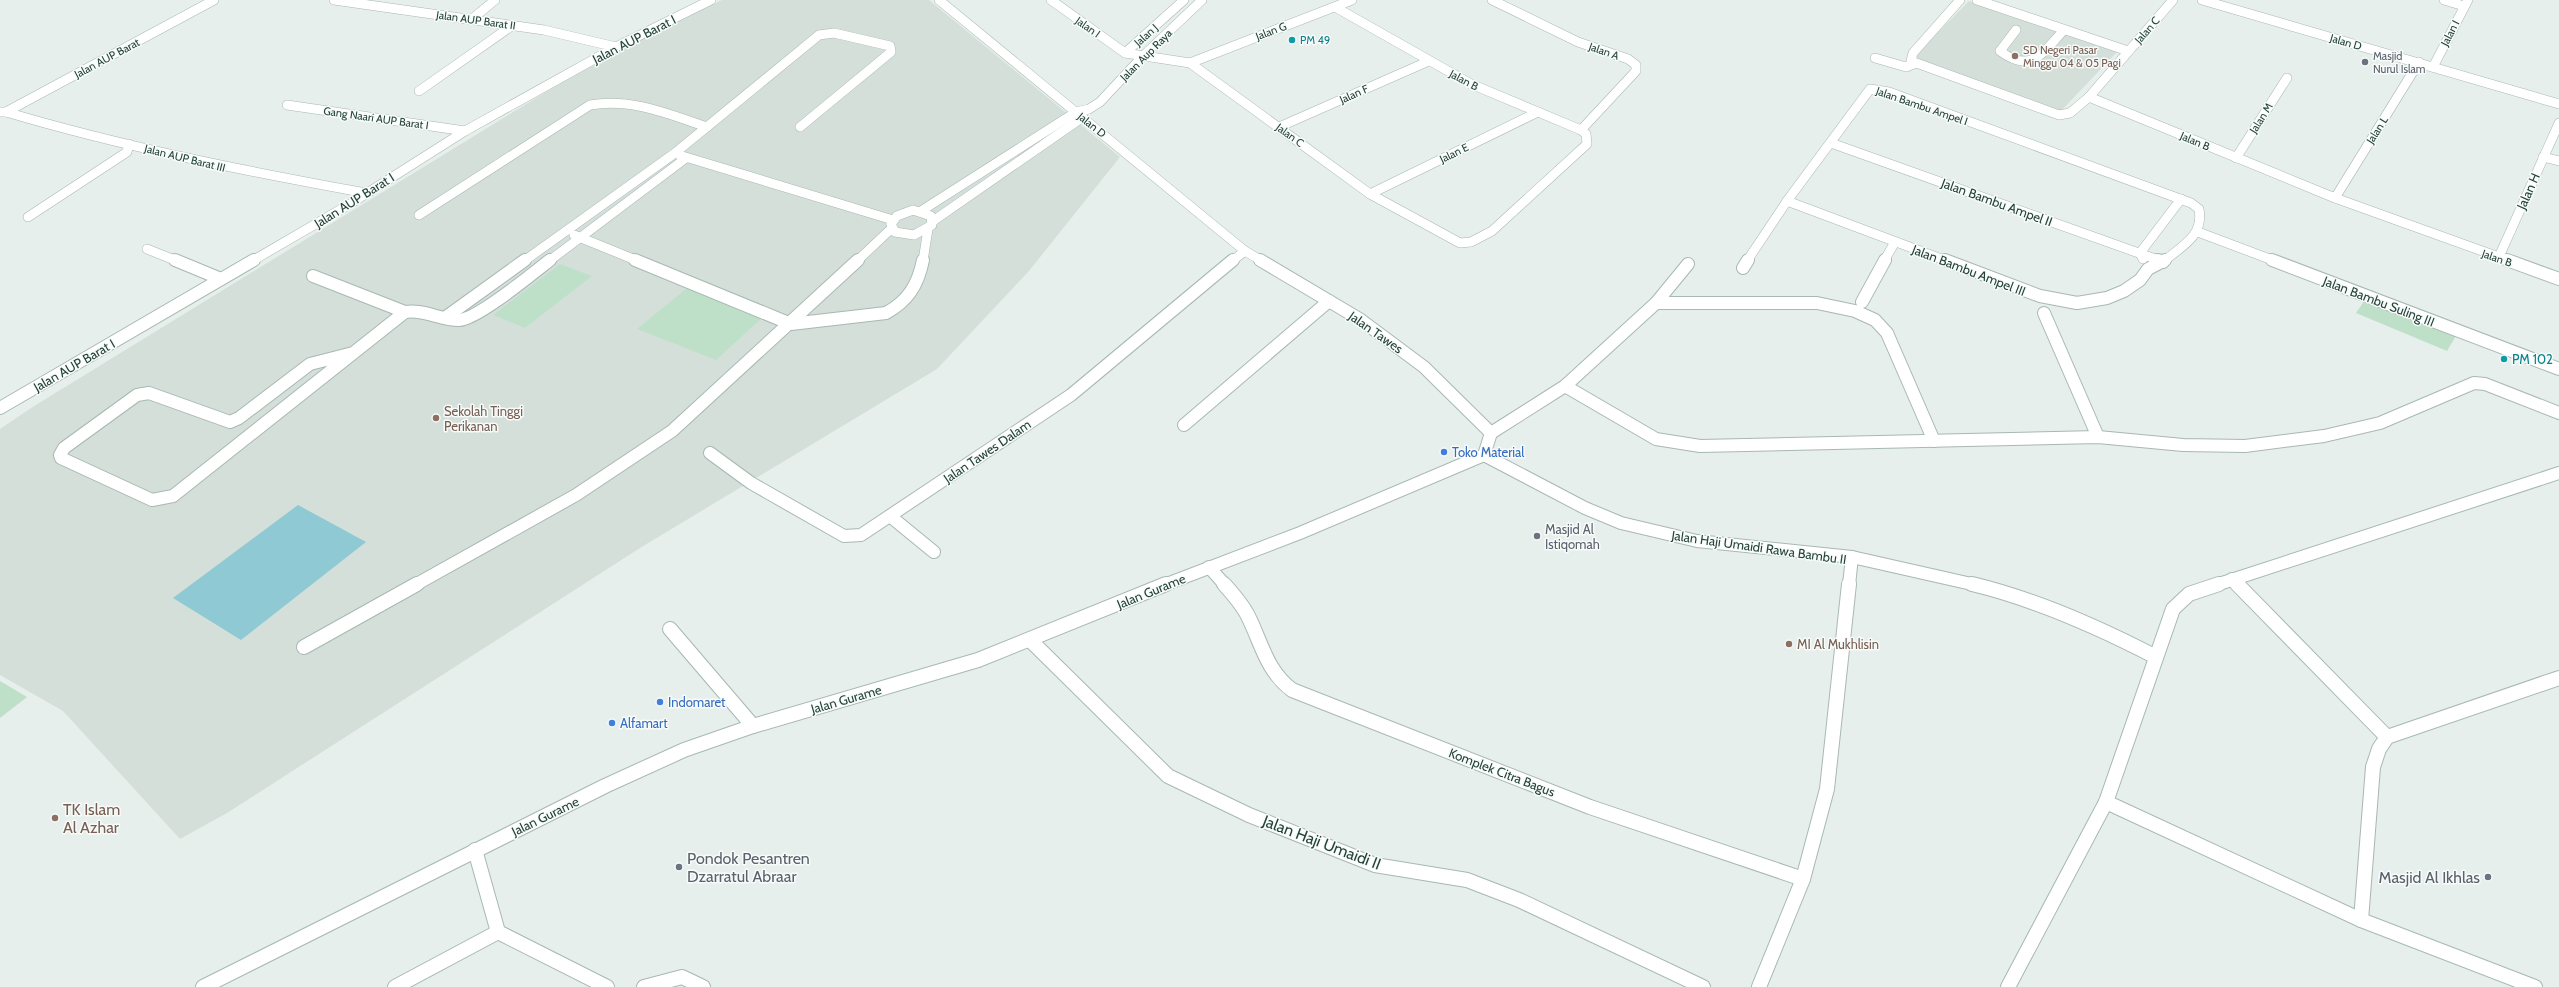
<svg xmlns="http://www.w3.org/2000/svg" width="2559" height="987" font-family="Cabin,sans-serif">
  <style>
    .built { fill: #d4dfda }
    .green { fill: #bfe0c8 }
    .water { fill: #8ec9d4 }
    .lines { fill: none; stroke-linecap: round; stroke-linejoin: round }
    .lane-far2-casing { stroke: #a8b8b2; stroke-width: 10 }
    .lane-far1-casing { stroke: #a8b8b2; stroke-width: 14 }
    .lane-casing { stroke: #a8b8b2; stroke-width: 16 }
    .street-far2-casing { stroke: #a8b8b2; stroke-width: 10 }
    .street-far1-casing { stroke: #a8b8b2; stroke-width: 14 }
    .street-casing { stroke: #a8b8b2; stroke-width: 16 }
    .secondary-casing { stroke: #a4bbb3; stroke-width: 10 }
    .lane-far2 { stroke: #fff; stroke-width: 9 }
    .lane-far1 { stroke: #fff; stroke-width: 12 }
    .lane { stroke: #fff; stroke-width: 14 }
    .street-far2 { stroke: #fff; stroke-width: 9 }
    .street-far1 { stroke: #fff; stroke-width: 12 }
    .street { stroke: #fff; stroke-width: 14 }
    .secondary { stroke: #fff; stroke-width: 9 }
    .culture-dot { fill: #0f9aa8; stroke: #f7fbf9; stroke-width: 1.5 }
    .education-dot { fill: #8d6e63; stroke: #f7fbf9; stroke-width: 1.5 }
    .worship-dot { fill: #6b7280; stroke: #f7fbf9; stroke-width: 1.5 }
    .shop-dot { fill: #3f7fe0; stroke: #f7fbf9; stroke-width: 1.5 }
    .labels { text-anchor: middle; stroke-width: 3; stroke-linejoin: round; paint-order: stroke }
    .far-street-label { font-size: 11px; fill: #24423a; stroke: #f7fbf9 }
    .far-culture-label { font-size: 11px; fill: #0d838f; stroke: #f7fbf9; text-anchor: start }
    .far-education-label { font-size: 11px; fill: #785e54; stroke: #f7fbf9; text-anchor: start }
    .far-worship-label { font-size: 11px; fill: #5b616d; stroke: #f7fbf9; text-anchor: start }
    .street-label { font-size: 13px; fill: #24423a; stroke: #f7fbf9 }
    .culture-label { font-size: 13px; fill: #0d838f; stroke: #f7fbf9; text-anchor: start }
    .education-label { font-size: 13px; fill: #785e54; stroke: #f7fbf9; text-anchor: start }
    .shop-label { font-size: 13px; fill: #366cbe; stroke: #f7fbf9; text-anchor: start }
    .worship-label { font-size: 13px; fill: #5b616d; stroke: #f7fbf9; text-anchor: start }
    .near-education-label { font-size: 16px; fill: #785e54; stroke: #f7fbf9; text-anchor: start }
    .near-street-label { font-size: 16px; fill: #24423a; stroke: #f7fbf9 }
    .near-worship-label { font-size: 16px; fill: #5b616d; stroke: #f7fbf9; text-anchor: start }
  </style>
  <rect width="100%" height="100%" fill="#e6efeb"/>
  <g class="built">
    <polygon points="722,0 929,0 1120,157 1029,271 937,369 640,548 227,813 180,839 63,711 0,675 0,429 31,408 575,74 610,54"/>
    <polygon points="1969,1 2118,51 2059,113 1911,60"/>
  </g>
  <g class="green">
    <polygon points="560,264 592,276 525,328 493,315"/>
    <polygon points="687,288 764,316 716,360 637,329"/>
    <polygon points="2367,297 2457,334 2447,351 2356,313"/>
    <polygon points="0,681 27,697 0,718"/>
  </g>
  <polygon class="water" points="298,505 366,542 241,640 173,598"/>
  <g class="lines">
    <g class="lane-far2-casing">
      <g id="lane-far2">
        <path d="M2016,30L2000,51C2032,75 2043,52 2064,30"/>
        <polyline points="679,155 893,220"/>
        <polygon points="913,210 931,216 932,225 914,235 895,232 891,224 897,216"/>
        <polyline points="921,211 1076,112"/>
        <path d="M419,215L590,105C632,98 668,114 707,127"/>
        <polyline points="933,221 1083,117"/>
        <polyline points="574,235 638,261"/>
        <polyline points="524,261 675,153 819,35 834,33 890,46 891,52 800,127"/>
        <polyline points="549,261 686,158"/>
        <polyline points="857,261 892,228"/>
        <polyline points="923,261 928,229"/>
      </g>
    </g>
    <g class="lane-far1-casing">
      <g id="lane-far1">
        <path d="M635,260L791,324L886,313C908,301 918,285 923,260"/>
        <polyline points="313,276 405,312"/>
        <polyline points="446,317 525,260"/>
        <path d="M353,353L310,364L239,418L230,422L149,393L137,395L64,448L60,455L61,458L152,500L173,496L405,312C424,309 440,320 459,320C478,319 533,273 550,260"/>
        <polyline points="415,585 576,495 672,431 858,260"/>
      </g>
    </g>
    <g class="lane-casing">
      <g id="lane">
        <polyline points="670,629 753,726"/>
        <polyline points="304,647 417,584"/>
      </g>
    </g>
    <g class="street-far2-casing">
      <g id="street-far2">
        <polyline points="334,0 544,30 616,47"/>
        <polyline points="939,0 1245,251 1262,261"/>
        <polyline points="1051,0 1125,53 1190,63 1370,194 1460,243 1471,242 1492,231 1587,144 1586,134 1581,130 1471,84 1335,7"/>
        <polyline points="1492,0 1578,42 1628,59 1636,65 1636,71 1581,130"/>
        <polyline points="1960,0 1913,53 1911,61 2059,115 2070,113 2089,97 2173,0"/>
        <polyline points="1977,0 2128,51"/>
        <polyline points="2202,0 2559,104"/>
        <polyline points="2444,0 2464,6"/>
        <polyline points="472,19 495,0"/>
        <polyline points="1125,53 1184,0"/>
        <polyline points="1875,58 1906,67 1914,64"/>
        <polyline points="1190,63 1352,0"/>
        <polyline points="2433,67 2468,0"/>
        <polyline points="419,91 513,25"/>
        <polyline points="2089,97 2335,198 2510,261"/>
        <polyline points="287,105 465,131"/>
        <path d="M6,112C124,147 245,171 366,193"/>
        <polyline points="1076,112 1089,109 1100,102 1142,57 1202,0"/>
        <polyline points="1279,127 1429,61"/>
        <polyline points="1831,143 2161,261"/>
        <polyline points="2543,157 2559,161"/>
        <polyline points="2236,158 2287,78"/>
        <polyline points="1370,194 1538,112"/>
        <polyline points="2335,198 2419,62"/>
        <polyline points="1787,201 1947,261"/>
        <path d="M1787,201L1870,89L1889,92L2191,203L2199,209C2204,236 2182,246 2164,261"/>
        <polyline points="28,217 127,152 129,144"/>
        <polyline points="2198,232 2275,261"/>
        <polyline points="147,249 177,261"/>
        <polyline points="2143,259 2140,253 2181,199"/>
        <polyline points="2498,259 2559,123"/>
        <polyline points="252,261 350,204 465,131 616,47 711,0"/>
        <polyline points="1232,261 1245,251"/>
        <polyline points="1747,261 1787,201"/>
        <polyline points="1884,261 1895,242"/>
      </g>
    </g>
    <g class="street-far1-casing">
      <g id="street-far1">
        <polyline points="175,260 221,279"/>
        <polyline points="1260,260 1361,320 1424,367 1491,433"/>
        <polyline points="1945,260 2040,296 2077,303 2107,298 2124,291 2140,280 2148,269 2165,260"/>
        <polyline points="2158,260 2163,262"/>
        <polyline points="2272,260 2559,369"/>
        <polyline points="2507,260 2559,279"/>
        <polyline points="1743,268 1748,260"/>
        <polyline points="1862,302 1885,260"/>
        <polyline points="1656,303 1817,303 1855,311 1875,320 1887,333 1934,441"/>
        <polyline points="2044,313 2098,437"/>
        <polyline points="1565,386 1656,439 1700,446 2098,437 2183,445 2245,446 2324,436 2380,423 2474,383 2485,384 2559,413"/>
        <polyline points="0,408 254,260"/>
        <polyline points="1184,425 1329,301"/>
        <polyline points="1491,433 1565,386 1656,303 1688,264"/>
        <polyline points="710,453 751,483 844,536 861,535 1071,395 1233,260"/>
        <polyline points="1484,455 1585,508 1621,523 1697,541 1852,557 1976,585"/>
        <polyline points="890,516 934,552"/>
        <polyline points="1209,567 1225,585"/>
        <polyline points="2232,579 2238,585"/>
        <polyline points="1164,585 1300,533 1484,455 1491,433"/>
        <polyline points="1849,585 1852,557"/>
        <polyline points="2216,585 2559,473"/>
      </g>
    </g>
    <g class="street-casing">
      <g id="street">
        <path d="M1224,584C1233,594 1242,604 1248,616C1262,644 1266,670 1292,690L1590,807L1803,879"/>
        <path d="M1972,584C2035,599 2098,627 2156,657"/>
        <polyline points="2237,584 2387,737"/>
        <polyline points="1030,640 1168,776 1249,815 1375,865 1467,880 1519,900 1703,987"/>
        <polyline points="2106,802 2361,920 2535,987"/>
        <polyline points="475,850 498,932 607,987"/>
        <polyline points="2361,920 2373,767 2379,749 2387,737 2559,678"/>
        <polyline points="203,987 605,786 684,750 753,726 978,660 1166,584"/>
        <polyline points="395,987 498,932"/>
        <polyline points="644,987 682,977 703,987"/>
        <polyline points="1759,987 1803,879 1827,789 1849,584"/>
        <polyline points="2008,987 2106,802 2173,609 2189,594 2219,584"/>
      </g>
    </g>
    <g class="secondary-casing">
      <polyline id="secondary" points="0,112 6,112 214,0"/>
    </g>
    <use href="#lane-far2" class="lane-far2"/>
    <use href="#lane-far1" class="lane-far1"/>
    <use href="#lane" class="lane"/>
    <use href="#street-far2" class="street-far2"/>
    <use href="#street-far1" class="street-far1"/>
    <use href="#street" class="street"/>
    <use href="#secondary" class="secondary"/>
  </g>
  <g class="culture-dot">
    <circle cx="1292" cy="40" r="4"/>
    <circle cx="2504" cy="359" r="4"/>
  </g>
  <g class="education-dot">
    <circle cx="2015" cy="56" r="4"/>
    <circle cx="436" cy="418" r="4"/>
    <circle cx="1789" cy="644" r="4"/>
    <circle cx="55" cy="818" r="4"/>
  </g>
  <g class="worship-dot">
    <circle cx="2365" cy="62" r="4"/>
    <circle cx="1537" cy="536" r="4"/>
    <circle cx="679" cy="867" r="4"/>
    <circle cx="2488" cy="877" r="4"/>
  </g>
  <g class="shop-dot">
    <circle cx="1444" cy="452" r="4"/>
    <circle cx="660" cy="702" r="4"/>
    <circle cx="612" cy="723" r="4"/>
  </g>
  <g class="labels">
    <g class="far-street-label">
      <text transform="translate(476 20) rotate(8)" y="4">Jalan AUP Barat II</text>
      <text transform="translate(1088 27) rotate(35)" y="4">Jalan I</text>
      <text transform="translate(2147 30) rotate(-49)" y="4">Jalan C</text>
      <text transform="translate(1271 31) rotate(-21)" y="4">Jalan G</text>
      <text transform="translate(2450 33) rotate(-63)" y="4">Jalan I</text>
      <text transform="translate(1146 35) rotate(-42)" y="4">Jalan J</text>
      <text transform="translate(2346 42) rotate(16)" y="4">Jalan D</text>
      <text transform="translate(1604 51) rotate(19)" y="4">Jalan A</text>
      <text transform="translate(1146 55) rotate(-45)" y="4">Jalan Aup Raya</text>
      <text transform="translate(107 58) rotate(-28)" y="4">Jalan AUP Barat</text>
      <text transform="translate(1464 80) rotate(28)" y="4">Jalan B</text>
      <text transform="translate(1354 94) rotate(-24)" y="4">Jalan F</text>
      <text transform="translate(1922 106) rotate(19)" y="4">Jalan Bambu Ampel I</text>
      <text transform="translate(376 118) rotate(8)" y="4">Gang Naari AUP Barat I</text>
      <text transform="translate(2261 118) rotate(-58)" y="4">Jalan M</text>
      <text transform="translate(1092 125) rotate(39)" y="4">Jalan D</text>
      <text transform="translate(2377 130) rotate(-58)" y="4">Jalan L</text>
      <text transform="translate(1290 135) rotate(36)" y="4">Jalan C</text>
      <text transform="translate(2195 141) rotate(23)" y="4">Jalan B</text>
      <text transform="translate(1454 153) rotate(-26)" y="4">Jalan E</text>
      <text transform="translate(185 158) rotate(14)" y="4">Jalan AUP Barat III</text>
      <text transform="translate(2497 258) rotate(19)" y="4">Jalan B</text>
    </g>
    <g class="far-culture-label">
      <text x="1300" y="44">PM 49</text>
    </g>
    <g class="far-education-label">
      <text x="2023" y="54">SD Negeri Pasar<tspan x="2023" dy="13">Minggu 04 &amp; 05 Pagi</tspan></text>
    </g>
    <g class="far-worship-label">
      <text x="2373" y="60">Masjid<tspan x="2373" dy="13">Nurul Islam</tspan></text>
    </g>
    <g class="street-label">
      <text transform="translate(634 39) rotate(-27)" y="5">Jalan AUP Barat I</text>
      <text transform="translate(2528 191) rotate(-66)" y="5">Jalan H</text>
      <text transform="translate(354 200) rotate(-32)" y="5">Jalan AUP Barat I</text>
      <text transform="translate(1997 202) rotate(20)" y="5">Jalan Bambu Ampel II</text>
      <text transform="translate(1969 270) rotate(21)" y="5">Jalan Bambu Ampel III</text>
      <text transform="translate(2379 301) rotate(21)" y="5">Jalan Bambu Suling III</text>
      <text transform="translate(1376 332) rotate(35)" y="5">Jalan Tawes</text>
      <text transform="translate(74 365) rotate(-30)" y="5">Jalan AUP Barat I</text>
      <text transform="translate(987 451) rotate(-34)" y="5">Jalan Tawes Dalam</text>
      <text transform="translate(1759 547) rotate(8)" y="5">Jalan Haji Umaidi Rawa Bambu II</text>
      <text transform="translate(1151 591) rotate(-22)" y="5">Jalan Gurame</text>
      <text transform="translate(846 699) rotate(-16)" y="5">Jalan Gurame</text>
      <text transform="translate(1502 772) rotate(21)" y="5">Komplek Citra Bagus</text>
      <text transform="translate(545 816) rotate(-26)" y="5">Jalan Gurame</text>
    </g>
    <g class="culture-label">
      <text x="2512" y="364">PM 102</text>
    </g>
    <g class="education-label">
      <text x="444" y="416">Sekolah Tinggi<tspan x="444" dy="15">Perikanan</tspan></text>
      <text x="1797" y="649">MI Al Mukhlisin</text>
    </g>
    <g class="shop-label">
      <text x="1452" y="457">Toko Material</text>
      <text x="668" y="707">Indomaret</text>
      <text x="620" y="728">Alfamart</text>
    </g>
    <g class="worship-label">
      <text x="1545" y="534">Masjid Al<tspan x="1545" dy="15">Istiqomah</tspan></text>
    </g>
    <g class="near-education-label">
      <text x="63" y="815">TK Islam<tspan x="63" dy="18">Al Azhar</tspan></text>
    </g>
    <g class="near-street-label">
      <text transform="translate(1322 842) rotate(21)" y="6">Jalan Haji Umaidi II</text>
    </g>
    <g class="near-worship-label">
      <text x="687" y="864">Pondok Pesantren<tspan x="687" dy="18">Dzarratul Abraar</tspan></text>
      <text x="2480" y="883" text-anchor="end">Masjid Al Ikhlas</text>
    </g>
  </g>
</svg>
